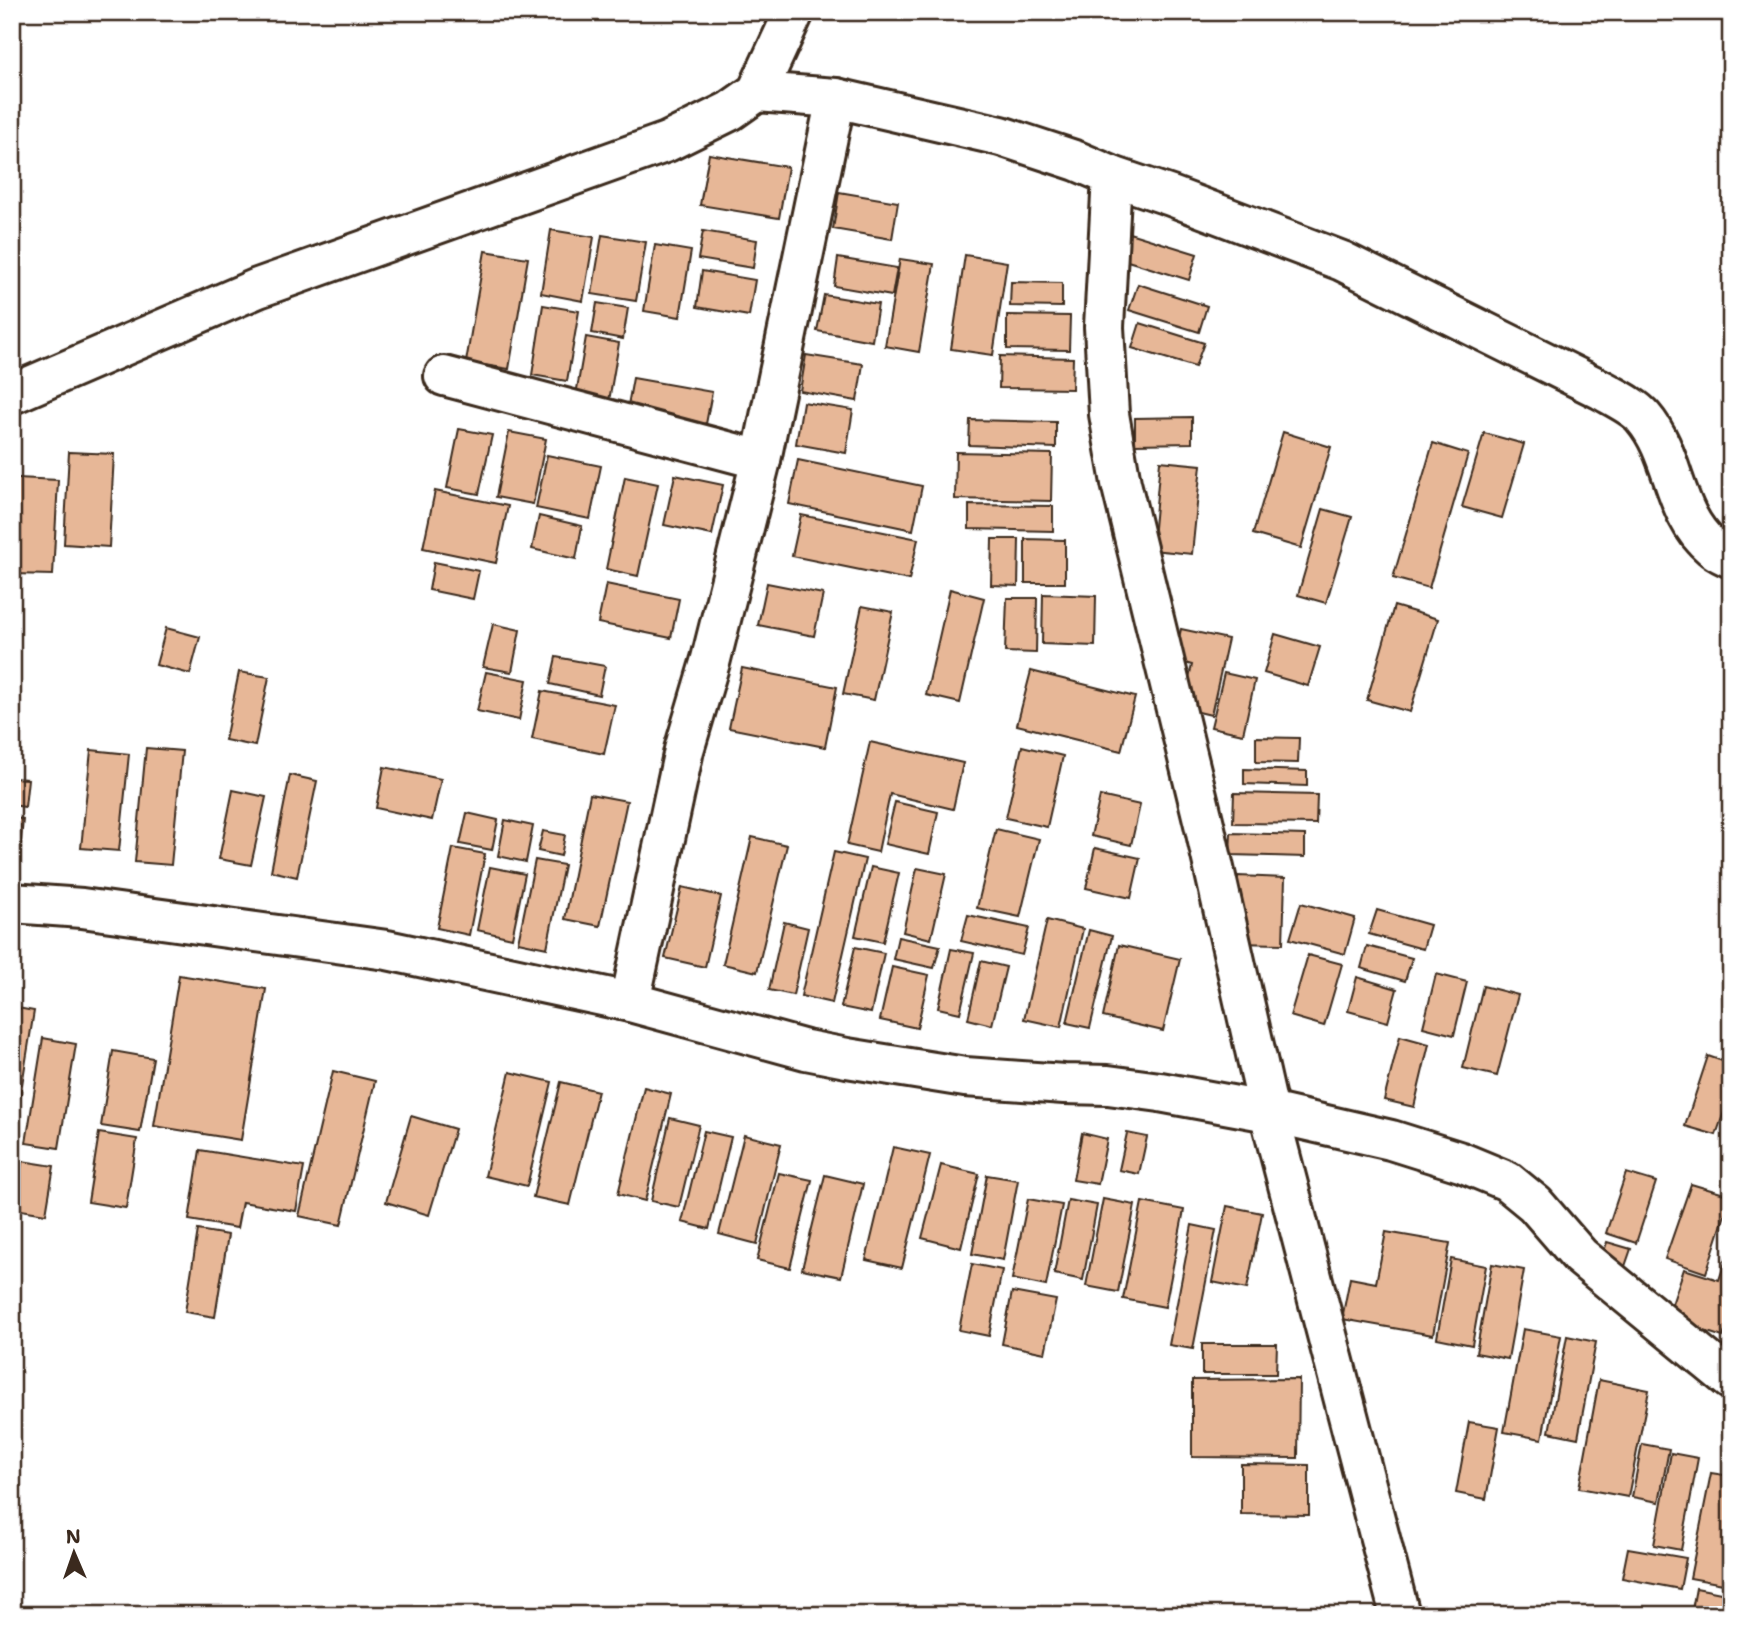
<svg xmlns="http://www.w3.org/2000/svg" width="1743" height="1627" font-family="'Shantell Sans',sans-serif">
  <style>
    .building { fill: #e7b797; stroke: #3b2a1e; stroke-width: 2 }
    .lines { fill: none; stroke-linecap: round; stroke-linejoin: round }
    .minor-casing { stroke: #3b2a1e; stroke-width: 44 }
    .tertiary-casing { stroke: #3b2a1e; stroke-width: 44 }
    .minor { stroke: #fff; stroke-width: 38 }
    .tertiary { stroke: #fff; stroke-width: 38 }
  </style>
  <rect width="100%" height="100%" fill="#fff"/>
  <filter id="ink" filterUnits="userSpaceOnUse"><feTurbulence type="fractalNoise" baseFrequency=".0143" numOctaves="2"/><feDisplacementMap in="SourceGraphic" scale="14" xChannelSelector="R" yChannelSelector="G"/><feConvolveMatrix kernelMatrix="1 2 1 2 8 2 1 2 1" color-interpolation-filters="sRGB"/></filter>
  <g filter="url(#ink)">
    <g class="building">
      <polygon points="709,154 788,167 779,218 700,205"/>
      <polygon points="839,192 898,202 892,239 833,229"/>
      <polygon points="551,230 594,237 583,301 541,293"/>
      <polygon points="703,231 757,240 753,268 698,259"/>
      <polygon points="1126,232 1197,254 1189,280 1118,258"/>
      <polygon points="602,235 646,242 636,301 592,294"/>
      <polygon points="655,245 691,251 680,317 644,311"/>
      <polygon points="485,251 528,258 509,369 466,362"/>
      <polygon points="965,255 1007,262 993,355 951,349"/>
      <polygon points="838,258 897,268 892,296 834,286"/>
      <polygon points="900,259 934,264 919,352 885,346"/>
      <polygon points="702,271 755,280 749,316 697,307"/>
      <polygon points="1011,282 1062,283 1062,307 1010,306"/>
      <polygon points="1138,284 1207,306 1199,332 1129,310"/>
      <polygon points="824,295 878,304 872,341 817,331"/>
      <polygon points="597,303 628,308 623,339 592,333"/>
      <polygon points="543,305 579,311 567,381 532,375"/>
      <polygon points="1007,315 1070,316 1069,350 1007,349"/>
      <polygon points="1140,323 1204,343 1195,367 1132,348"/>
      <polygon points="586,337 619,343 609,401 576,395"/>
      <polygon points="806,355 863,364 857,401 800,391"/>
      <polygon points="1000,356 1073,358 1072,389 999,388"/>
      <polygon points="633,378 712,392 706,424 627,411"/>
      <polygon points="803,402 853,410 846,453 796,444"/>
      <polygon points="1192,417 1192,443 1135,444 1135,418"/>
      <polygon points="970,420 1056,422 1056,448 969,445"/>
      <polygon points="459,429 492,435 479,494 447,488"/>
      <polygon points="509,432 546,439 533,504 496,497"/>
      <polygon points="1283,432 1331,447 1301,548 1253,534"/>
      <polygon points="1484,433 1524,444 1502,518 1462,507"/>
      <polygon points="1433,443 1468,454 1429,588 1393,578"/>
      <polygon points="69,452 114,454 109,547 64,544"/>
      <polygon points="956,452 1052,454 1051,501 955,499"/>
      <polygon points="547,455 601,466 590,519 536,508"/>
      <polygon points="798,460 922,486 913,530 789,504"/>
      <polygon points="1160,461 1201,465 1192,554 1152,550"/>
      <polygon points="675,475 723,485 712,535 664,525"/>
      <polygon points="625,477 658,484 638,576 606,569"/>
      <polygon points="17,478 58,480 53,575 12,574"/>
      <polygon points="435,491 508,506 496,563 423,548"/>
      <polygon points="969,505 1053,506 1053,531 969,529"/>
      <polygon points="1323,509 1352,517 1326,603 1298,595"/>
      <polygon points="801,515 918,539 909,580 792,556"/>
      <polygon points="539,516 582,526 576,559 532,549"/>
      <polygon points="992,539 1019,539 1018,586 991,585"/>
      <polygon points="1025,539 1065,540 1065,583 1025,583"/>
      <polygon points="434,562 479,571 473,599 429,590"/>
      <polygon points="767,583 823,594 814,636 758,625"/>
      <polygon points="606,584 679,599 671,638 598,623"/>
      <polygon points="950,589 984,598 960,703 926,695"/>
      <polygon points="1043,594 1096,596 1095,646 1042,644"/>
      <polygon points="1007,598 1037,598 1036,653 1005,652"/>
      <polygon points="862,606 893,612 874,700 843,694"/>
      <polygon points="1394,606 1438,619 1410,712 1367,700"/>
      <polygon points="493,624 520,630 512,672 483,667"/>
      <polygon points="166,628 200,637 190,674 156,665"/>
      <polygon points="1181,629 1228,639 1211,715 1182,708 1192,665 1174,660"/>
      <polygon points="1275,634 1320,647 1308,686 1264,673"/>
      <polygon points="556,657 605,666 599,695 550,684"/>
      <polygon points="742,668 837,687 825,747 729,728"/>
      <polygon points="1031,671 1135,697 1121,751 1017,725"/>
      <polygon points="239,672 269,677 255,746 225,740"/>
      <polygon points="486,672 527,680 519,720 477,711"/>
      <polygon points="1224,673 1255,680 1243,734 1211,727"/>
      <polygon points="542,691 615,705 604,754 532,739"/>
      <polygon points="1256,737 1299,738 1298,763 1256,762"/>
      <polygon points="870,742 963,763 953,809 890,794 878,852 847,845"/>
      <polygon points="1022,746 1063,756 1047,827 1006,818"/>
      <polygon points="146,748 182,751 171,865 135,862"/>
      <polygon points="91,750 129,754 119,851 81,848"/>
      <polygon points="384,767 441,779 432,820 376,808"/>
      <polygon points="1244,769 1307,771 1307,786 1244,784"/>
      <polygon points="290,775 317,781 297,877 271,871"/>
      <polygon points="12,778 28,779 25,807 12,805"/>
      <polygon points="233,790 266,797 251,865 219,859"/>
      <polygon points="1234,793 1317,795 1316,824 1233,823"/>
      <polygon points="590,794 627,801 600,926 565,919"/>
      <polygon points="1100,796 1140,805 1131,845 1091,836"/>
      <polygon points="895,802 938,812 929,854 885,844"/>
      <polygon points="467,813 498,820 492,850 460,844"/>
      <polygon points="12,818 23,819 18,873 12,872"/>
      <polygon points="505,820 533,826 526,862 498,856"/>
      <polygon points="996,829 1039,839 1020,917 977,908"/>
      <polygon points="543,831 565,835 561,856 538,851"/>
      <polygon points="1231,833 1305,835 1305,857 1230,855"/>
      <polygon points="752,837 787,845 757,972 723,964"/>
      <polygon points="453,848 485,854 469,935 437,928"/>
      <polygon points="1095,848 1140,858 1131,898 1086,888"/>
      <polygon points="834,852 865,859 832,1003 801,996"/>
      <polygon points="535,860 564,865 547,948 518,942"/>
      <polygon points="490,867 525,874 512,938 477,930"/>
      <polygon points="871,867 899,873 883,942 855,936"/>
      <polygon points="917,868 946,874 931,939 903,932"/>
      <polygon points="1238,876 1285,878 1283,944 1237,943"/>
      <polygon points="682,887 721,896 705,967 665,958"/>
      <polygon points="1301,903 1355,918 1345,954 1290,939"/>
      <polygon points="1377,910 1430,925 1423,949 1369,934"/>
      <polygon points="968,915 1029,928 1022,955 961,941"/>
      <polygon points="1047,920 1083,929 1061,1027 1024,1019"/>
      <polygon points="784,922 808,928 793,995 769,990"/>
      <polygon points="1089,930 1112,936 1090,1028 1067,1023"/>
      <polygon points="898,937 940,946 934,968 893,959"/>
      <polygon points="1119,945 1180,959 1163,1031 1103,1017"/>
      <polygon points="1367,946 1412,958 1405,981 1361,968"/>
      <polygon points="855,947 884,953 871,1013 841,1007"/>
      <polygon points="951,949 974,953 960,1013 938,1008"/>
      <polygon points="1308,955 1342,964 1324,1026 1290,1016"/>
      <polygon points="981,961 1006,967 992,1025 968,1019"/>
      <polygon points="892,967 929,975 917,1028 880,1020"/>
      <polygon points="1436,974 1467,982 1454,1035 1423,1027"/>
      <polygon points="179,975 266,989 241,1140 154,1126"/>
      <polygon points="1357,977 1397,989 1388,1022 1348,1011"/>
      <polygon points="1483,986 1518,995 1497,1076 1463,1068"/>
      <polygon points="12,1007 34,1011 15,1128 12,1128"/>
      <polygon points="1400,1036 1429,1044 1414,1107 1384,1100"/>
      <polygon points="43,1038 76,1044 59,1148 26,1143"/>
      <polygon points="113,1051 153,1058 140,1132 101,1126"/>
      <polygon points="1708,1056 1731,1064 1731,1092 1716,1135 1685,1126"/>
      <polygon points="333,1071 375,1081 341,1225 299,1216"/>
      <polygon points="510,1072 552,1082 527,1186 485,1176"/>
      <polygon points="561,1082 598,1091 570,1205 533,1197"/>
      <polygon points="644,1087 671,1094 645,1201 618,1194"/>
      <polygon points="411,1116 455,1129 429,1215 386,1202"/>
      <polygon points="670,1118 699,1125 679,1207 651,1201"/>
      <polygon points="704,1131 731,1137 709,1229 682,1222"/>
      <polygon points="99,1133 137,1139 126,1208 88,1202"/>
      <polygon points="1082,1133 1107,1139 1098,1184 1073,1180"/>
      <polygon points="1127,1133 1147,1137 1139,1174 1119,1170"/>
      <polygon points="744,1135 781,1144 757,1244 719,1234"/>
      <polygon points="893,1147 930,1155 902,1268 866,1260"/>
      <polygon points="200,1150 304,1167 296,1211 242,1202 237,1228 189,1220"/>
      <polygon points="22,1161 54,1166 46,1214 15,1209"/>
      <polygon points="941,1165 979,1174 961,1248 922,1238"/>
      <polygon points="779,1173 812,1180 790,1268 757,1260"/>
      <polygon points="1626,1173 1656,1182 1636,1243 1606,1233"/>
      <polygon points="825,1175 863,1184 841,1277 802,1269"/>
      <polygon points="987,1175 1018,1180 1003,1260 972,1254"/>
      <polygon points="1691,1184 1731,1196 1706,1273 1665,1259"/>
      <polygon points="1028,1199 1062,1205 1046,1286 1012,1279"/>
      <polygon points="1103,1199 1135,1205 1118,1292 1086,1286"/>
      <polygon points="1068,1200 1097,1205 1083,1280 1054,1274"/>
      <polygon points="1142,1202 1184,1210 1165,1307 1123,1299"/>
      <polygon points="1227,1206 1262,1213 1247,1289 1212,1282"/>
      <polygon points="1192,1225 1216,1230 1193,1349 1169,1345"/>
      <polygon points="198,1230 228,1235 215,1317 185,1312"/>
      <polygon points="1386,1232 1450,1243 1433,1335 1342,1319 1350,1278 1376,1283"/>
      <polygon points="1607,1242 1631,1249 1623,1272 1600,1265"/>
      <polygon points="1731,1244 1731,1314 1723,1337 1667,1319 1684,1269 1719,1280"/>
      <polygon points="1451,1259 1486,1266 1472,1345 1437,1338"/>
      <polygon points="972,1264 1002,1270 989,1336 959,1330"/>
      <polygon points="1492,1264 1524,1270 1508,1359 1476,1353"/>
      <polygon points="1012,1292 1056,1300 1045,1353 1002,1344"/>
      <polygon points="1523,1329 1561,1336 1542,1439 1504,1432"/>
      <polygon points="1567,1336 1596,1342 1578,1438 1549,1432"/>
      <polygon points="1202,1344 1277,1344 1276,1374 1202,1374"/>
      <polygon points="1299,1379 1298,1458 1192,1457 1192,1380"/>
      <polygon points="1599,1380 1649,1390 1628,1497 1579,1488"/>
      <polygon points="1469,1422 1499,1427 1486,1499 1456,1493"/>
      <polygon points="1642,1444 1669,1449 1659,1502 1632,1497"/>
      <polygon points="1671,1453 1698,1458 1681,1550 1654,1545"/>
      <polygon points="1241,1464 1309,1465 1309,1515 1241,1514"/>
      <polygon points="1711,1473 1731,1476 1731,1577 1729,1585 1690,1578"/>
      <polygon points="1628,1548 1686,1558 1680,1589 1622,1578"/>
      <polygon points="1696,1588 1731,1595 1727,1615 1691,1615"/>
    </g>
    <g class="lines">
      <g class="minor-casing">
        <g id="minor">
          <path d="M757,92L836,98L1001,136L1077,161L1112,176L1171,196L1342,261L1602,390C1614,397 1635,407 1643,417C1676,455 1672,514 1712,547C1717,552 1725,555 1731,558"/>
          <polyline points="1112,176 1104,327 1109,414 1121,483 1204,824 1269,1112 1400,1615"/>
          <polyline points="444,376 761,460"/>
          <polyline points="630,1002 684,750 711,659 761,460 836,98"/>
        </g>
      </g>
      <g class="tertiary-casing">
        <g id="tertiary">
          <polyline points="12,394 258,288 667,142 730,111 757,92 794,12"/>
          <polyline points="12,903 82,908 387,950 630,1002 806,1050 847,1058 965,1077 1064,1084 1108,1085 1160,1092 1269,1112 1391,1140 1461,1162 1507,1181 1535,1204 1580,1256 1731,1380"/>
        </g>
      </g>
      <use href="#minor" class="minor"/>
      <use href="#tertiary" class="tertiary"/>
    </g>
  </g>
  <rect width="1743" height="1627" fill="none" stroke="#fff" stroke-width="42"/>
  <rect x="21" y="21" width="1701" height="1585" fill="none" stroke="#3b2a1e" stroke-width="2.5" filter="url(#ink)"/>
  <g transform="translate(74 1553) rotate(358)" stroke="#ffffff" stroke-width="5" paint-order="stroke">
  <path d="M0-5L12 26L0 18L-12 26Z" fill="#3b2a1e"/>
  <text y="-10" font-size="19" font-weight="bold" text-anchor="middle" fill="#3b2a1e">N</text>
  </g>
</svg>
